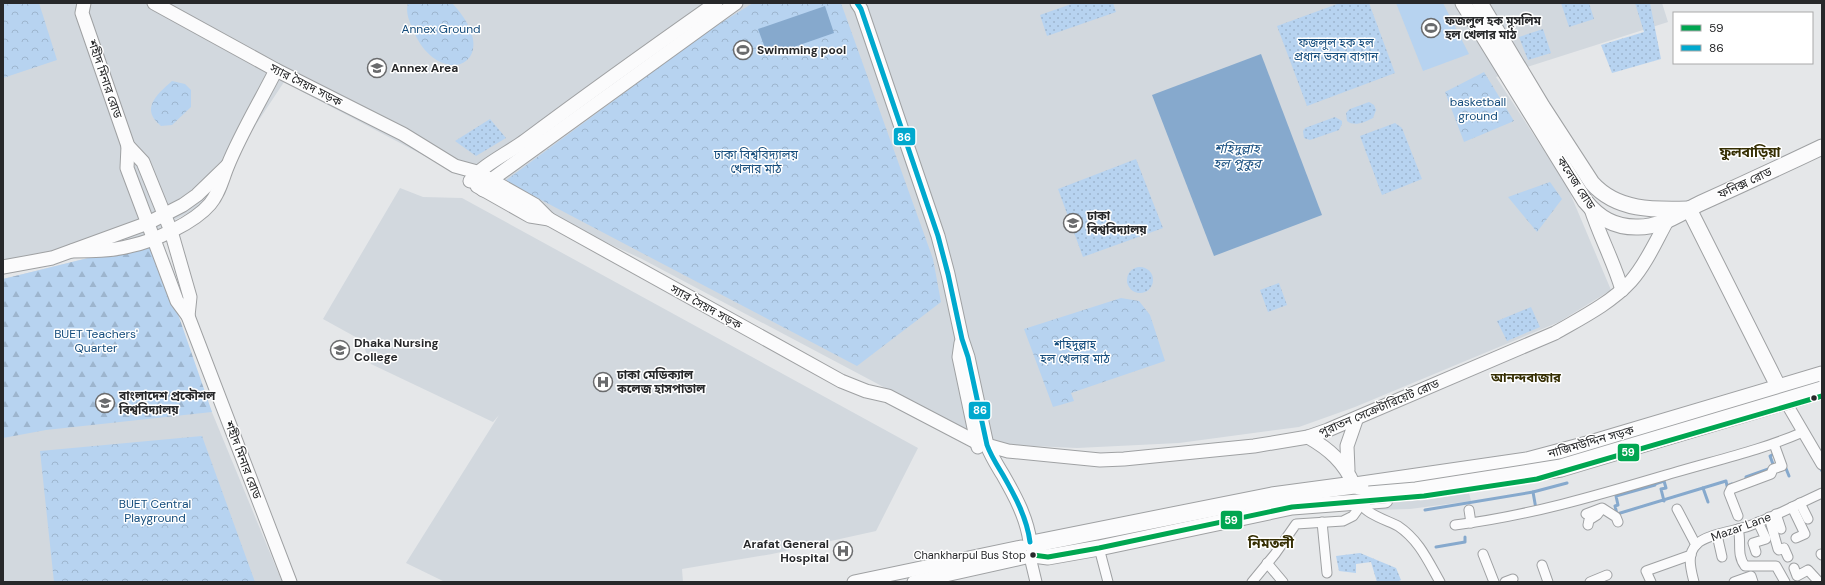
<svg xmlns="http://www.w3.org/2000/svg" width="1825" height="585" font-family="'DM Sans','Noto Sans Bengali',sans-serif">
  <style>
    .built { fill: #d2d8de }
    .grass { fill: url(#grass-dots) }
    .forest { fill: url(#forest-firs) }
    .park { fill: url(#park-crowns) }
    .pitch { fill: #b7d3f0 }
    .water { fill: #86a9cd }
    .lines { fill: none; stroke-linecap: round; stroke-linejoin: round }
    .stream { stroke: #86a9cd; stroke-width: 3 }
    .minor-casing { stroke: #9fa1a3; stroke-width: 11 }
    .tertiary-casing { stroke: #9fa1a3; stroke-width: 13 }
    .secondary-casing { stroke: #9fa1a3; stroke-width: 15 }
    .primary-casing { stroke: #9fa1a3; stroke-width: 17 }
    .motorway-casing { stroke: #9fa1a3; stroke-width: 19 }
    .minor { stroke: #fbfbfc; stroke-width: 9 }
    .tertiary { stroke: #fbfbfc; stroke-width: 11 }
    .secondary { stroke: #fbfbfc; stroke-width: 13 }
    .primary { stroke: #fbfbfc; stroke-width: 15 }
    .motorway { stroke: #fbfbfc; stroke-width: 17 }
    .motorway-bridge-casing { stroke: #9fa1a3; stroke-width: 19; stroke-linecap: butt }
    .motorway-bridge { stroke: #fbfbfc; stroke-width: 17 }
    .bus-1-casing { stroke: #fff; stroke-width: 8 }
    .bus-2-casing { stroke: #fff; stroke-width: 8 }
    .bus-1 { stroke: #00a651; stroke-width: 5 }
    .bus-2 { stroke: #00a9ce; stroke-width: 5 }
    .bus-dot { fill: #27282a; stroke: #fff; stroke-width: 1.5 }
    .labels { text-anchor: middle; stroke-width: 3; stroke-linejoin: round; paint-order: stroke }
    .bus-label { font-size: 11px; fill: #27282a; stroke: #fff; text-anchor: end }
    .poi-label { font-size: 12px; font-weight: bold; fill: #27282a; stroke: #fff; text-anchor: start }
    .park-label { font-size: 12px; fill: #144c7c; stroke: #fff }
    .street-label { font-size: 12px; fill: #27282a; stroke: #fff }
    .water-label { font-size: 13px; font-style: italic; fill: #1a5081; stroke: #fff }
    .neighbourhood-label { font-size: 13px; font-weight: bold; fill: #352e02; stroke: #fff }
    .quarter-label { font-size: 14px; font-weight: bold; fill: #352e02; stroke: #fff }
    .line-badge { stroke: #fff; stroke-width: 1.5 }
    .badge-label { font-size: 11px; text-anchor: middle; font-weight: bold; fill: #fff }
  </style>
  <defs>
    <pattern id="grass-dots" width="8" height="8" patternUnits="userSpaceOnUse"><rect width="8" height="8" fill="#b7d3f0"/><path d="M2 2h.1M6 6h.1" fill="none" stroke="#9db5ce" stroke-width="1.8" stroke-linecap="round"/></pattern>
    <pattern id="forest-firs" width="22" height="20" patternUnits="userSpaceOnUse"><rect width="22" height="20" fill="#b7d3f0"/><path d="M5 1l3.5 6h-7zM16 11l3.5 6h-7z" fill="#9db5ce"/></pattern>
    <pattern id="park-crowns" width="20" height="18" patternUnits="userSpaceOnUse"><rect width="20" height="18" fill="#b7d3f0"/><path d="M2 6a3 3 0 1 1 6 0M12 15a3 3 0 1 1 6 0" fill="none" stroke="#9db5ce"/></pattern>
  </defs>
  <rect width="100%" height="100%" fill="#e5e7e9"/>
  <g class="built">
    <polygon points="3,3 1662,3 1668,22 1496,77 1567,186 1611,290 1559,322 1355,407 1299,427 1179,443 1077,448 991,444 642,259 463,176 284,82 203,205 148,234 128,241 3,270"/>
    <polygon points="400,188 423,197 462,198 918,448 876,531 772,554 682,569 683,582 445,582 406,563 499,415 493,422 371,364 361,340 323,319"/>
    <polygon points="153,242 204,393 282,582 3,582 3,279"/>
    <polygon points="1469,493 1471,501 1410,509 1374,510 1374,508 1392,503"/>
  </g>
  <g class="grass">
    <polygon points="1074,3 1113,3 1116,12 1047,36 1040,15"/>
    <polygon points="1340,3 1369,3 1395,73 1307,106 1277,26"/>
    <polygon points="1561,3 1589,3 1594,19 1569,27"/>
    <polygon points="1635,3 1650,3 1661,59 1612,73 1601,45 1644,32"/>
    <polygon points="1543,29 1551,53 1528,60 1519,37"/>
    <path d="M1369,102L1374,105L1376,110L1373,118C1365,122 1354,127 1347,121L1346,113L1350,109Z"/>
    <polygon points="1335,117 1342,121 1342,124 1339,130 1310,140 1304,138 1303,131 1305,128"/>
    <polygon points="490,119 506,138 476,156 455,141"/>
    <polygon points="1395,123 1402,128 1422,179 1382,195 1360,136"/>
    <polygon points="1136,159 1163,228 1083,257 1058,189"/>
    <circle cx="1140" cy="280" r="13"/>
    <polygon points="1279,283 1287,305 1268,312 1260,290"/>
    <polygon points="1531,307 1540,327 1507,341 1497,321"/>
    <polygon points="1360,553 1396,568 1401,580 1397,582 1377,582 1371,562 1356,564 1356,573 1339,571 1336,556"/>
  </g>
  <polygon class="forest" points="153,242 212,412 46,430 3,438 3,279"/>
  <g class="park">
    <polygon points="3,3 39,3 57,60 3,78"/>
    <path d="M408,3H452C508,63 440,92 414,32C410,23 405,13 408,3Z"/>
    <polygon points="753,3 841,3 933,259 941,302 857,366 505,181 708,31"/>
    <polygon points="1484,72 1514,121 1464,142 1445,92"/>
    <path d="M172,81L185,84L191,90V107L172,125L161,126C140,109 156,95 172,81Z"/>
    <polygon points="1550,182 1562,199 1537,232 1508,197"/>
    <polygon points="1121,298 1139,301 1150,315 1165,361 1071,393 1074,401 1053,407 1024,329"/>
    <polygon points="202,436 255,582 54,582 40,451"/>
  </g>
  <polygon class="pitch" points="1396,3 1443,3 1469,54 1423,71"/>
  <g class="water">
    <polygon points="825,6 834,33 768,56 758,29"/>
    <polygon points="1261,54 1322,215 1214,256 1152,95"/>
  </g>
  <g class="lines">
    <g class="stream">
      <polyline points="1785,466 1789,476"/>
      <polyline points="1819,466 1822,471"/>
      <polyline points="1745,480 1746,480 1746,477 1774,467 1770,456 1774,454"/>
      <polyline points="1703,488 1708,502"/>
      <polyline points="1664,501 1661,489 1666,488 1664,481 1655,484 1655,485 1616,496 1618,505 1615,506 1617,514 1726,481 1727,486 1732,484"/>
      <polyline points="1536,509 1533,492 1567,483"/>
      <polyline points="1425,510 1533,492"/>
      <polyline points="1436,547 1465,542 1465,537"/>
    </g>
    <g class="minor-casing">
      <g id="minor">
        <path d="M1361,502C1362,513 1389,521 1398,526C1419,540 1428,561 1440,582"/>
        <polyline points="1800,503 1808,519"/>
        <polyline points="1792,507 1805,534 1796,538"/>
        <polyline points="1677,509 1696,545"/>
        <polyline points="1469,510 1471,523"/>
        <polyline points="1586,514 1602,508 1616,517 1618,522"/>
        <polyline points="1776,514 1781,529"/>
        <polyline points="1738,516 1729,493 1731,489 1771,474 1773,469 1782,466 1774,444"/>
        <polyline points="1769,517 1778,549 1779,550 1784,548 1788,557"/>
        <polyline points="1322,522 1327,573"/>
        <path d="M1455,525C1529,516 1602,494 1673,473C1717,460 1762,450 1803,432"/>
        <polyline points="1588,525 1589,520 1597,515 1600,511"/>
        <path d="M1738,529C1742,542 1736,554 1745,566H1776L1785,582"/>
        <polyline points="1717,535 1722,557"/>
        <polyline points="1099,548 1108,582"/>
        <polyline points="1756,552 1753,543 1766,539 1758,522"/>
        <polyline points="1483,554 1494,582"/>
        <polyline points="1821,554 1822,555"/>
        <polyline points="1267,563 1283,582"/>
        <polyline points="1542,565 1548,582"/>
        <polyline points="1794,568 1797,576 1808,570 1819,582"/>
        <polyline points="1252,582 1275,554 1296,524 1343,521 1353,516 1361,505"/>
        <polyline points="1505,582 1513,579"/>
        <polyline points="1590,582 1607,575"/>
        <polyline points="1651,582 1646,571 1691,555"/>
        <path d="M1694,582C1691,570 1686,554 1697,544C1707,534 1735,531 1749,526C1774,517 1798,504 1822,493"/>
        <polyline points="1734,582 1751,576 1753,582"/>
      </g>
    </g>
    <g class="tertiary-casing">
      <g id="tertiary">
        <polyline points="1788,406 1822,464"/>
        <polyline points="1030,557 1036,582"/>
      </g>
    </g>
    <g class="secondary-casing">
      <g id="secondary">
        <polyline points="84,3 82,13 128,146 143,162 171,231 190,297 188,316"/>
        <path d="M154,3L276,70L403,134L455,166L477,172L535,205L549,219L841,381L866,391L888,396L976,442L1008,451L1100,460L1124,459L1254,446L1308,437L1328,430L1555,333C1581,318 1611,303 1631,281C1646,264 1656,241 1667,221"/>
        <path d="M857,3L861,9L938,236L948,274L962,339L968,357L987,445C991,456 997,465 1003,475C1015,496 1027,518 1030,542"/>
        <polyline points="128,146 127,168 177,301 188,316 290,582"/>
        <path d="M470,181C484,164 507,154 526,140C589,93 652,48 716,3"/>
        <polyline points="477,186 530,216 549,219"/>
        <polyline points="483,190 491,180 736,3"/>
        <path d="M1591,209C1600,237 1614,262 1622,290"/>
        <path d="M72,251C91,251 111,251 130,246C154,241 194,223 210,204C220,192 222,179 228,165C241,133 260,102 276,70"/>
        <polyline points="3,267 52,258 148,223 183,205 197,195 227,166"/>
        <polyline points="961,343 959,357 978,447"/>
        <path d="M1308,437C1329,449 1344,462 1354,485"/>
        <polyline points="1348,470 1347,446 1356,420"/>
        <polyline points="854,582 1021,547"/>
        <polyline points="914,582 1026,557"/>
      </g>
    </g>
    <g class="primary-casing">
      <g id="primary">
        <path d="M1463,3L1585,201C1599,218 1614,227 1636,227C1661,228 1680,213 1701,203C1741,185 1782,166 1822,147"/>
        <path d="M1480,3L1542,106L1592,183C1617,211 1654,210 1688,209"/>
        <polyline points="1689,209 1783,396"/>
        <polyline points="1355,485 1527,460 1587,444 1822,374"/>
        <polyline points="1033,555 1048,557 1099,548 1292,507 1385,500"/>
      </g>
    </g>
    <g class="motorway-casing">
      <polyline id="motorway" points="1032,544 1272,496 1354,485 1370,488"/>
    </g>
    <use href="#minor" class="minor"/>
    <use href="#tertiary" class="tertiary"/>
    <use href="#secondary" class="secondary"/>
    <use href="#primary" class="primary"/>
    <use href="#motorway" class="motorway"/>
    <g class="motorway-bridge-casing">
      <polyline id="motorway-bridge" points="1369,495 1416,491 1561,468 1822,390"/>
    </g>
    <use href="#motorway-bridge" class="motorway-bridge"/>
    <g class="bus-1-casing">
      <polyline id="bus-1" points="1033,555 1048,557 1099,548 1292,507 1424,496 1537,479 1822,396"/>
    </g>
    <g class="bus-2-casing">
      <path id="bus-2" d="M857,3L861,9L938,236L948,274L962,339L968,357L987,445C991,456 997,465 1003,475C1015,496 1027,518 1030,542"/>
    </g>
    <use href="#bus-1" class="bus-1"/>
    <use href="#bus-2" class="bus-2"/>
  </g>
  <defs>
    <g id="stadium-ring" transform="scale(1)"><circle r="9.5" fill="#fff" stroke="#6a6b6d" stroke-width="1.5"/><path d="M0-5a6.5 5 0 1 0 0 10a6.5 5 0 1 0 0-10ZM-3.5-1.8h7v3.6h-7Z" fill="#6a6b6d"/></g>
    <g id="university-ring" transform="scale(1)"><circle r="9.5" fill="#fff" stroke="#6a6b6d" stroke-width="1.5"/><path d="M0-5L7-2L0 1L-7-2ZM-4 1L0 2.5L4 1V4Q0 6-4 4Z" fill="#6a6b6d"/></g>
    <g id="hospital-ring" transform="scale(1)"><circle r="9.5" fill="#fff" stroke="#6a6b6d" stroke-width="1.5"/><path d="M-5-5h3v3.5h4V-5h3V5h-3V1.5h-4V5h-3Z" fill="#6a6b6d"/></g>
  </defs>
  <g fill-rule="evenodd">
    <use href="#stadium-ring" x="1431" y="28"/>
    <use href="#stadium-ring" x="743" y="50"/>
    <use href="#university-ring" x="377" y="68"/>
    <use href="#university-ring" x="1073" y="223"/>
    <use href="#university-ring" x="340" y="350"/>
    <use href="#hospital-ring" x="603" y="382"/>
    <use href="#university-ring" x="105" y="403"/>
    <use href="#hospital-ring" x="843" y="551"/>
  </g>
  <g class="bus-dot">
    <circle cx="1814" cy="398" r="3.5"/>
    <circle cx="1033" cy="555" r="3.5"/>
  </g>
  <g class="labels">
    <g class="bus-label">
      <text x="1026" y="559">Chankharpul Bus Stop</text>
    </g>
    <g class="poi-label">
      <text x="1445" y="25">ফজলুল হক মুসলিম<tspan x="1445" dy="14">হল খেলার মাঠ</tspan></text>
      <text x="757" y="54">Swimming pool</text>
      <text x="391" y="72">Annex Area</text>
      <text x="1087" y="220">ঢাকা<tspan x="1087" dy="14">বিশ্ববিদ্যালয়</tspan></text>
      <text x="354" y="347">Dhaka Nursing<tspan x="354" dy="14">College</tspan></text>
      <text x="617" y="379">ঢাকা মেডিক্যাল<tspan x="617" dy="14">কলেজ হাসপাতাল</tspan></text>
      <text x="119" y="400">বাংলাদেশ প্রকৌশল<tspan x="119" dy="14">বিশ্ববিদ্যালয়</tspan></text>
      <text x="829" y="548" text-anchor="end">Arafat General<tspan x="829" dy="14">Hospital</tspan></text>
    </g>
    <g class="park-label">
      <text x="441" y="33">Annex Ground</text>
      <text x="1336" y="47">ফজলুল হক হল<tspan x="1336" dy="14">প্রধান ভবন বাগান</tspan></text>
      <text x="1478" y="106">basketball<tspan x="1478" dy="14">ground</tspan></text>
      <text x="756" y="159">ঢাকা বিশ্ববিদ্যালয়<tspan x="756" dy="14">খেলার মাঠ</tspan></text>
      <text x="96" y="338">BUET Teachers'<tspan x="96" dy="14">Quarter</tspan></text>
      <text x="1075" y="349">শহিদুল্লাহ<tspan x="1075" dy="14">হল খেলার মাঠ</tspan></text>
      <text x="155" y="508">BUET Central<tspan x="155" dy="14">Playground</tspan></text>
    </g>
    <g class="street-label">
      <text transform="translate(105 79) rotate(71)" y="4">শহীদ মিনার রোড</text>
      <text transform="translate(306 85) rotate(27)" y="4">স্যার সৈয়দ সড়ক</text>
      <text transform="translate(1576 183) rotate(57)" y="4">কলেজ রোড</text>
      <text transform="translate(1745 183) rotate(-25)" y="4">ফনিক্স রোড</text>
      <text transform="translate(706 307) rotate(29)" y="4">স্যার সৈয়দ সড়ক</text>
      <text transform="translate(1379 408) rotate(-23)" y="4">পুরাতন সেক্রেটারিয়েট রোড</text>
      <text transform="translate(1591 442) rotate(-16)" y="4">নাজিমউদ্দিন সড়ক</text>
      <text transform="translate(243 460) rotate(69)" y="4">শহীদ মিনার রোড</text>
      <text transform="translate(1741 527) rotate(-20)" y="4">Mazar Lane</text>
    </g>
    <g class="water-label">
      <text x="1237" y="153">শহিদুল্লাহ<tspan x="1237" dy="15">হল পুকুর</tspan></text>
    </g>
    <g class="neighbourhood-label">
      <text x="1526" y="382">আনন্দবাজার</text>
    </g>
    <g class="quarter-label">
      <text x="1750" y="157">ফুলবাড়িয়া</text>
      <text x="1271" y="548">নিমতলী</text>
    </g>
  </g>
  <g class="line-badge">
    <rect x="893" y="127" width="23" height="19" rx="4" fill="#00a9ce"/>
    <rect x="968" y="401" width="23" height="19" rx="4" fill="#00a9ce"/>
    <rect x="1617" y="443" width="23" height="19" rx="4" fill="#00a651"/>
    <rect x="1220" y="510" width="23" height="20" rx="4" fill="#00a651"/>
  </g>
  <g class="badge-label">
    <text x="904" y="141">86</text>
    <text x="980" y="414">86</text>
    <text x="1628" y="456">59</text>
    <text x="1231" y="524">59</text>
  </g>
  <rect width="1825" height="585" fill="none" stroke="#27282a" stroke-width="8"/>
  <rect x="1673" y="12" width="140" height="52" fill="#ffffff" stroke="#a9a9aa"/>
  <rect x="1681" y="25" width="20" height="6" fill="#00a651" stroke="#a9a9aa"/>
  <text x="1709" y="32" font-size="12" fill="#27282a">59</text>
  <rect x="1681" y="45" width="20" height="6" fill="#00a9ce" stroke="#a9a9aa"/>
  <text x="1709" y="52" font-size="12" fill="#27282a">86</text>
</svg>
